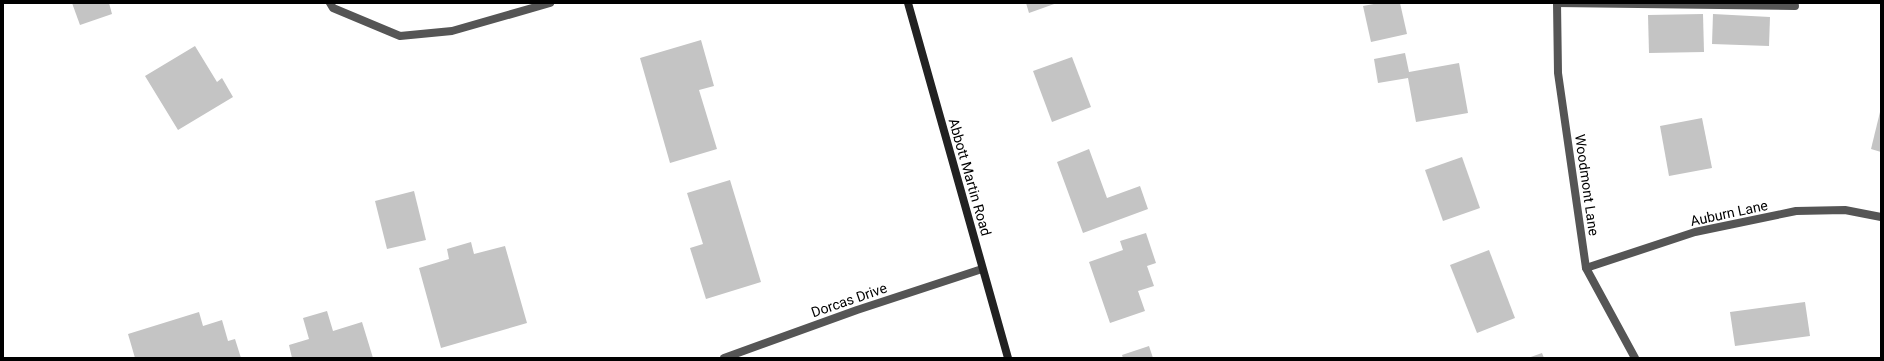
<svg xmlns="http://www.w3.org/2000/svg" width="1884" height="361" font-family="Roboto,sans-serif">
  <style>
    .building { fill: #c4c4c4 }
    .lines { fill: none; stroke-linecap: round; stroke-linejoin: round }
    .lane { stroke: #555; stroke-width: 8 }
    .street { stroke: #555; stroke-width: 8 }
    .secondary { stroke: #222; stroke-width: 8 }
    .labels { text-anchor: middle; stroke-width: 3; stroke-linejoin: round; paint-order: stroke }
    .street-label { font-size: 14px; fill: #000; stroke: #fff }
  </style>
  <rect width="100%" height="100%" fill="#fff"/>
  <g class="building">
    <polygon points="72,3 109,3 112,14 80,25"/>
    <polygon points="1026,3 1057,3 1029,13"/>
    <polygon points="1379,3 1400,3 1407,34 1371,42 1363,6"/>
    <polygon points="1703,14 1704,52 1649,53 1648,15"/>
    <polygon points="1713,14 1770,17 1769,46 1712,44"/>
    <polygon points="701,40 714,86 699,90 717,149 670,163 640,58"/>
    <polygon points="195,46 217,82 222,78 233,97 178,130 145,76"/>
    <polygon points="1405,53 1409,72 1459,63 1468,113 1416,122 1408,78 1378,83 1374,59"/>
    <polygon points="1072,57 1091,107 1052,122 1033,71"/>
    <polygon points="1880,112 1881,112 1881,152 1871,149"/>
    <polygon points="1702,118 1712,168 1669,176 1660,126"/>
    <polygon points="1089,149 1107,198 1140,186 1148,209 1083,233 1057,162"/>
    <polygon points="1462,157 1480,208 1443,221 1425,170"/>
    <polygon points="730,180 761,282 706,299 690,248 703,244 687,193"/>
    <polygon points="414,191 426,240 387,249 375,201"/>
    <polygon points="1146,233 1156,263 1147,266 1154,286 1138,291 1145,311 1110,323 1089,262 1123,250 1120,241"/>
    <polygon points="471,242 474,254 505,246 527,323 441,348 419,268 449,259 447,249"/>
    <polygon points="1489,250 1515,318 1477,333 1450,265"/>
    <polygon points="1805,302 1810,336 1735,346 1730,312"/>
    <polygon points="327,311 333,331 362,322 373,358 292,358 289,345 309,339 303,318"/>
    <polygon points="199,312 203,326 222,320 228,341 235,339 241,358 135,358 128,334"/>
    <polygon points="1149,346 1153,358 1123,358 1122,355"/>
    <polygon points="1542,353 1544,358 1528,358"/>
  </g>
  <g class="lines">
    <polyline class="lane" points="1557,3 1795,6"/>
    <g class="street">
      <polyline points="330,3 333,8 400,36 452,31 550,3"/>
      <polyline points="1557,3 1558,73 1586,268 1635,358"/>
      <polyline points="1586,268 1695,232 1796,211 1845,210 1881,217"/>
      <polyline points="724,358 857,310 982,269"/>
    </g>
    <polyline class="secondary" points="908,3 1008,358"/>
  </g>
  <g class="labels">
    <g class="street-label">
      <text transform="translate(970 177) rotate(74)" y="5">Abbott Martin Road</text>
      <text transform="translate(1587 185) rotate(82)" y="5">Woodmont Lane</text>
      <text transform="translate(1729 213) rotate(-12)" y="5">Auburn Lane</text>
      <text transform="translate(849 300) rotate(-19)" y="5">Dorcas Drive</text>
    </g>
  </g>
  <rect width="1884" height="361" fill="none" stroke="#000000" stroke-width="8"/>
</svg>
